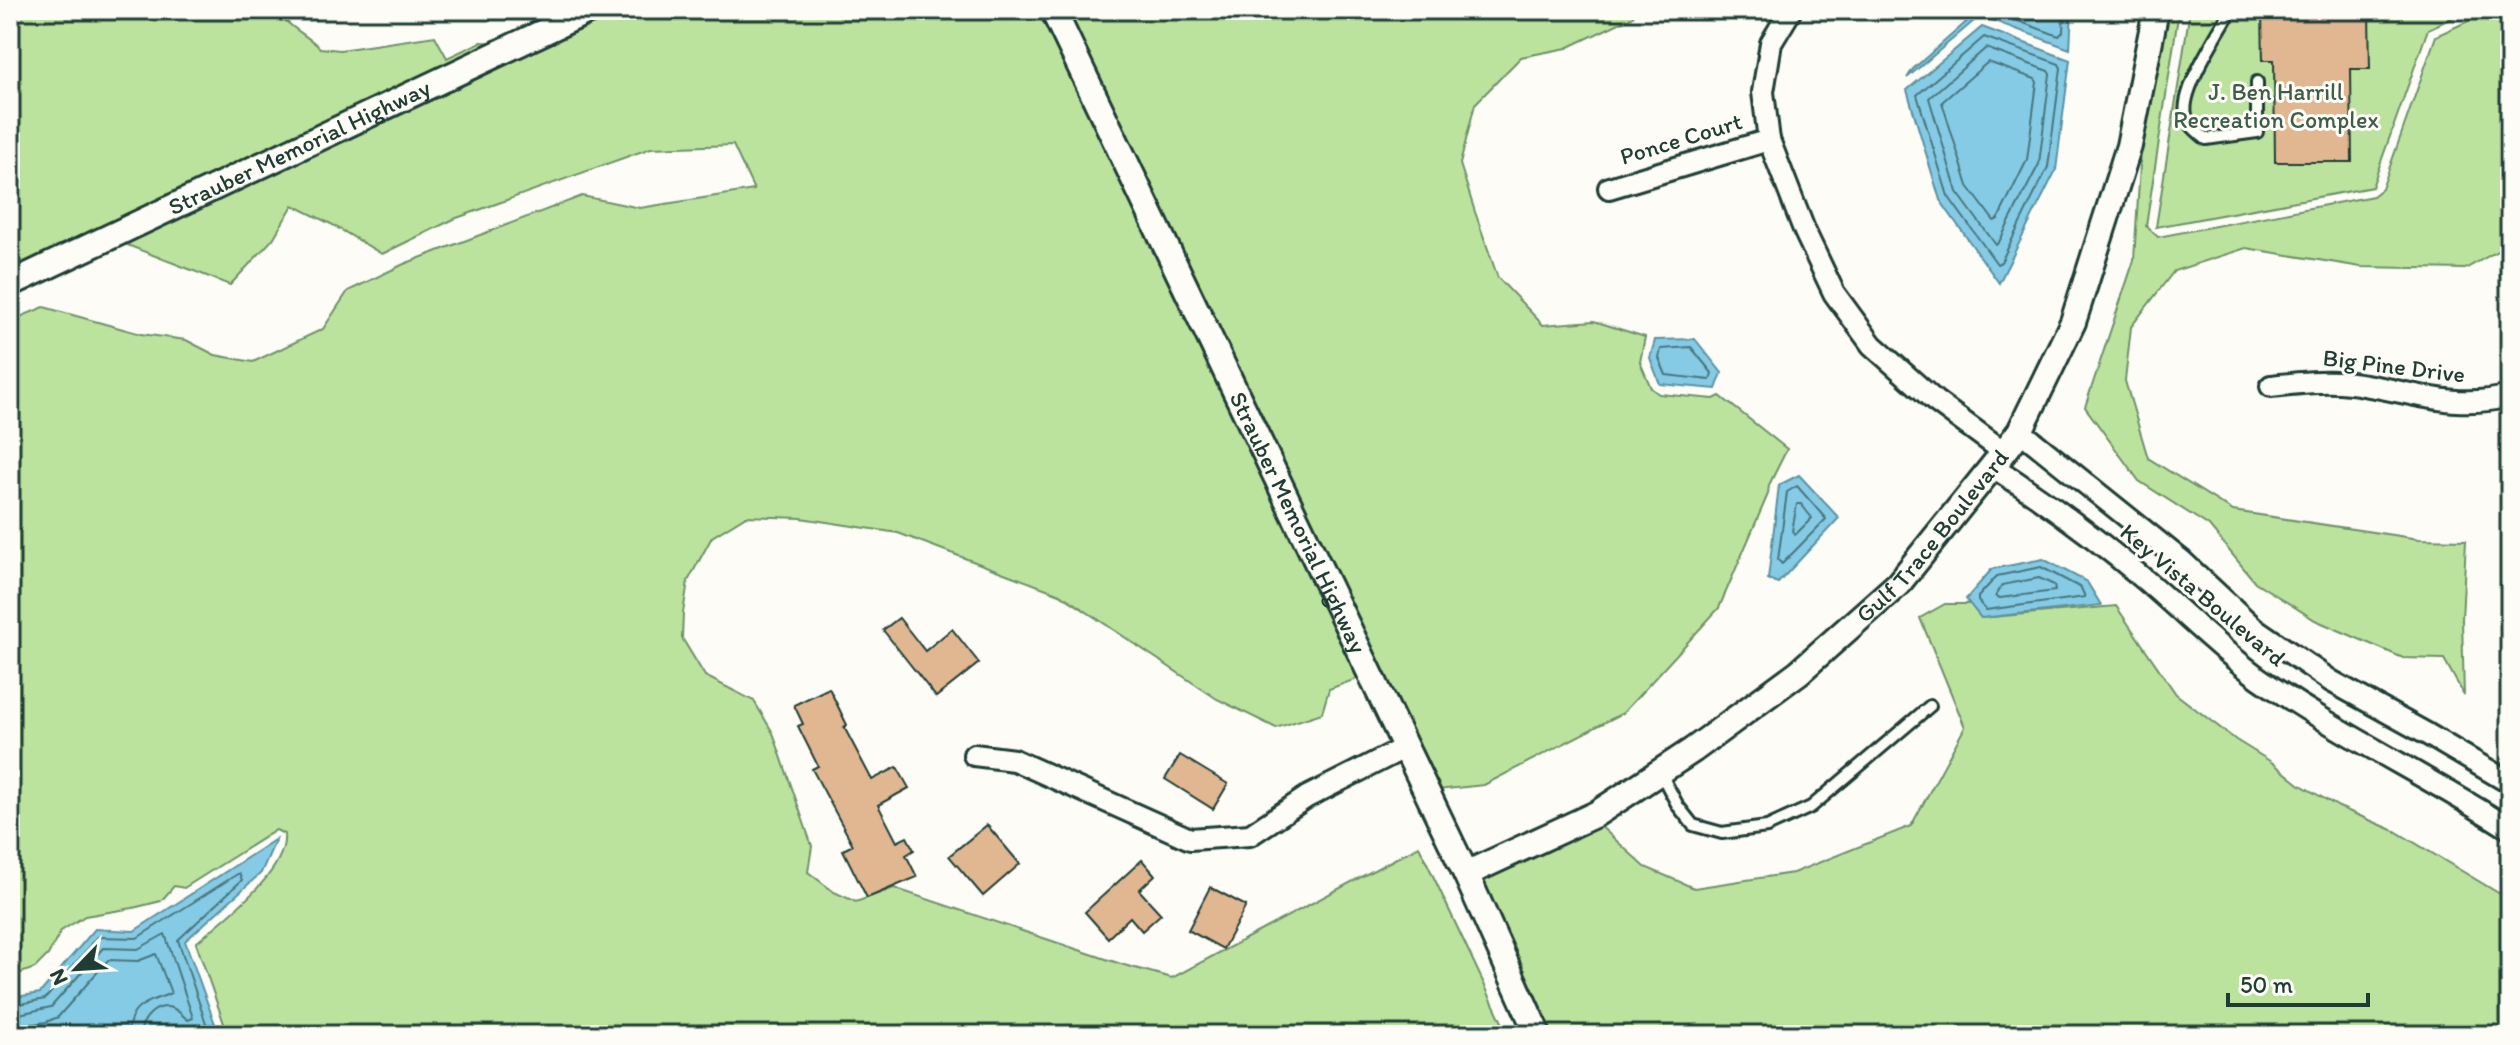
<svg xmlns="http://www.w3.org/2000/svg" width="2520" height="1045" font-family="Itim,sans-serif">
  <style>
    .green { fill: #bce39e; stroke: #6e9069; stroke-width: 2 }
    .water { fill: #85cbe6; stroke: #5c929f; stroke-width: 2 }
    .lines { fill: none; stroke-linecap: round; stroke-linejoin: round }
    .shore { stroke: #48767b; stroke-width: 2 }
    .building { fill: #e0b791; stroke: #1f3d34; stroke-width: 2 }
    .service-casing { stroke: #1f3d34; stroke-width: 16 }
    .minor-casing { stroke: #1f3d34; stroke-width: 26 }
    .tertiary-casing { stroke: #1f3d34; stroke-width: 30 }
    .service { stroke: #fdfcf7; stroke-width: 10 }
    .minor { stroke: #fdfcf7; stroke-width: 20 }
    .tertiary { stroke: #fdfcf7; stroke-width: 24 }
    .labels { text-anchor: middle; stroke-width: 6; stroke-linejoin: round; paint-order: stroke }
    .park-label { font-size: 24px; fill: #3e5e49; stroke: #fdfcf7 }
    .street-label { font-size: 24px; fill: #1f3d34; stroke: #fdfcf7 }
  </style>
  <rect width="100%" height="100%" fill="#fdfcf7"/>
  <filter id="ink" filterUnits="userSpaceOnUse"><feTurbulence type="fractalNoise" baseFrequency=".0125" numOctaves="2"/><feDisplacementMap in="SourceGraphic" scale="16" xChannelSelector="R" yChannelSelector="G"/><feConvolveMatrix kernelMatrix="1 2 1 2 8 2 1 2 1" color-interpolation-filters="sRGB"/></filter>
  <g filter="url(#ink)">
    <g class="green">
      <path d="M10,10H277C286,26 307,35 320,48L340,50L435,36L447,58L481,42L500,43L10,274Z"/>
      <path d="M624,10H1041L1359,678L1329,689L1322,713L1276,728L1217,699L1060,594L898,533L801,518L746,516L712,537L688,581L683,613L682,638L705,676L754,701L773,733L812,846L808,872L834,892L856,902L894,888L1124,965L1172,978L1419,846L1508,1035H228L196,943C223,919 288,873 284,834L276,830L184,888L174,886L161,901L133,908L85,916L61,931L48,955L35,968L10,977V321L44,307L141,334L186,340L215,355L253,362L323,329L348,291L404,264L582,196L640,208L754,190L733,145L651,148L454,219L382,254L331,224L293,205L273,239L230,285L122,243L537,47L542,48Z"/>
      <polygon points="1065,10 1637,10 1632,17 1567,48 1521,57 1475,104 1460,164 1475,212 1498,278 1543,325 1594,321 1645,337 1640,362 1651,388 1659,394 1714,399 1720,396 1787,449 1769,485 1768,494 1719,608 1623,713 1484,785 1437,790"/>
      <polygon points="2166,10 2179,10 2146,226 2158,237 2373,196 2382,189 2436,36 2492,10 2510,10 2510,244 2465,269 2361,267 2246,248 2174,271 2131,327 2125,381 2148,458 2233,511 2419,539 2466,540 2462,620 2464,695 2444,659 2403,658 2315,620 2255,582 2209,526 2139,481 2085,407 2134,260 2142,135"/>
      <polygon points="2190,10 2469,10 2428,29 2372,187 2156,227"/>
      <polygon points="1945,604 1970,604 1981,618 2116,606 2176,694 2236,740 2273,763 2299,784 2339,807 2395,831 2510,900 2510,1035 1550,1035 1479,879 1597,823 1645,867 1694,888 1793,873 1911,826 1965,727 1920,618"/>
    </g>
    <g class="water">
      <polygon points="1980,10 2072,10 2070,49 1986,18 1975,20 1907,78 1913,69"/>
      <polygon points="1982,27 2070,60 2056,170 1999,283 1940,200 1907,90"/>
      <polygon points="1695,339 1722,373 1716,389 1660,384 1650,358 1655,340"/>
      <polygon points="1799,475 1839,518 1778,583 1768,579 1779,485"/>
      <polygon points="2043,559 2087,582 2101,605 1981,618 1966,599 1992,569"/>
      <polygon points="276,839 261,873 185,941 219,1035 176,1035 166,1025 154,1035 10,1035 10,998 40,993 95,929 134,931"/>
    </g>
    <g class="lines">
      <g class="shore">
        <polyline points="1988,10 2059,36 2063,32 2064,10"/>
        <polygon points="1984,37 2059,64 2061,68 2048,167 2001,262 1997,264 1948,196 1917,95"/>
        <polygon points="1986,48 2048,71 2050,74 2039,164 1999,242 1996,245 1957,192 1929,98"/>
        <polygon points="1988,62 2035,79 2037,82 2027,160 1998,219 1994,221 1968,186 1942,102"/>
        <polygon points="1691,347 1712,373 1710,380 1666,375 1659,358 1661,349"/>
        <polygon points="1797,486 1826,519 1782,564 1778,560 1787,492"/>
        <polygon points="1797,504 1801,504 1812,518 1795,535 1792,531"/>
        <polygon points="2041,567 2081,588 2085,597 1986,610 1978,601 1978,597 1997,576"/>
        <polygon points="2039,578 2054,585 2055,591 2000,598 1996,596 2002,585"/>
        <polyline points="10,1006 45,999 98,937 137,938 239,873 242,880 178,940 210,1035"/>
        <path d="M10,1016L51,1007L103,948L138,949L165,934L193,1018L188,1020C183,1016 178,1010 172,1008C155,1003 141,1020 140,1035"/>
        <path d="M10,1028L46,1022L58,1017L108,960L138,961L156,954L171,993C149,1003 129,1003 128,1035"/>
      </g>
    </g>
    <g class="building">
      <polygon points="2262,14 2369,14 2370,69 2351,69 2352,162 2275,162 2274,60 2263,60"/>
      <polygon points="899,618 925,651 952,629 979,663 936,697 883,630"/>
      <polygon points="829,688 847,725 844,727 872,780 897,767 909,788 878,805 897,842 907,837 914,850 906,855 917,877 867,898 843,850 853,845 812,769 818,766 798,726 803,724 794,705"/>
      <polygon points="1180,755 1228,784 1213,809 1165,779"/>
      <polygon points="987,825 1020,864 983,896 949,856"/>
      <polygon points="1142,860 1155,875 1139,890 1161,914 1142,931 1130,917 1108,938 1085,912"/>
      <polygon points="1210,887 1246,906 1223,949 1188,930"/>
    </g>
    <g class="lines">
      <g class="service-casing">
        <g id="service">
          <path d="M2231,10C2219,33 2180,90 2186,115C2189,126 2198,132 2206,139L2257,132V82"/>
          <polyline points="1660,772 1678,806 1693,825 1722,833 1767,827 1811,807 1930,706"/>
        </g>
      </g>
      <g class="minor-casing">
        <g id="minor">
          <polyline points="1791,10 1771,43 1763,92 1769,140 1805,232 1834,293 1872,345 1935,401 2004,452"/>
          <polyline points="1609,188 1769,140"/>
          <path d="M2271,386C2298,383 2324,380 2351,383C2408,390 2451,411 2510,396"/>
          <polyline points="2020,431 2182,561 2254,628 2331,681 2427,734 2510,783"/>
          <path d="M1992,466C2046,501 2095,537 2144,579C2183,612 2218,648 2259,678C2339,734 2428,776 2510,829"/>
          <polyline points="974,755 1014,760 1190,839 1250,835 1307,797 1404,748"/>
        </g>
      </g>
      <g class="tertiary-casing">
        <g id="tertiary">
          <path id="s1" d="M1053,10L1466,874L1538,1035"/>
          <path id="s2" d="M10,284L590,10"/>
          <path id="s3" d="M1466,874L1596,814L1693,750L1799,672L1898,584L2004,452L2020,431L2073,322L2129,146L2156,10"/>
        </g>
      </g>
      <use href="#service" class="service"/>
      <use href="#minor" class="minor"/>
      <use href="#tertiary" class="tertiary"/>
    </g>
  </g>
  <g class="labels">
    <g class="park-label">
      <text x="2276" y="100">J. Ben Harrill<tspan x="2276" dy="28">Recreation Complex</tspan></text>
    </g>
    <g class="street-label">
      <text transform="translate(1681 139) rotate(-17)" y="8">Ponce Court</text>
      <text dy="8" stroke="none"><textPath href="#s2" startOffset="320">Strauber Memorial Highway</textPath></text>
      <text transform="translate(2394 366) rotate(7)" y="8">Big Pine Drive</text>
      <text dy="8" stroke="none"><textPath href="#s1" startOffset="568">Strauber Memorial Highway</textPath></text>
      <text dy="8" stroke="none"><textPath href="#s3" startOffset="582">Gulf Trace Boulevard</textPath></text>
      <text transform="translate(2203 595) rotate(40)" y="8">Key Vista Boulevard</text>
    </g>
  </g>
  <rect width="2520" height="1045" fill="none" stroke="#fdfcf7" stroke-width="40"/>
  <rect x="20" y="20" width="2480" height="1005" fill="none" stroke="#1f3d34" stroke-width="3" filter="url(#ink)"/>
  <g transform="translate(76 969) rotate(245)" stroke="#fdfcf7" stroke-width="6" paint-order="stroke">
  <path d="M0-6L14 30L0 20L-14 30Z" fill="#1f3d34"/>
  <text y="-12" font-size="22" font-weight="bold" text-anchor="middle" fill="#1f3d34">N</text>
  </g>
  <path d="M2228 993v12h140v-12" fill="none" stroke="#1f3d34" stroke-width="4"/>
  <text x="2240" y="993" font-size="24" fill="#1f3d34" stroke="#fdfcf7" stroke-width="6" paint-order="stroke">50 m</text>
</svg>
